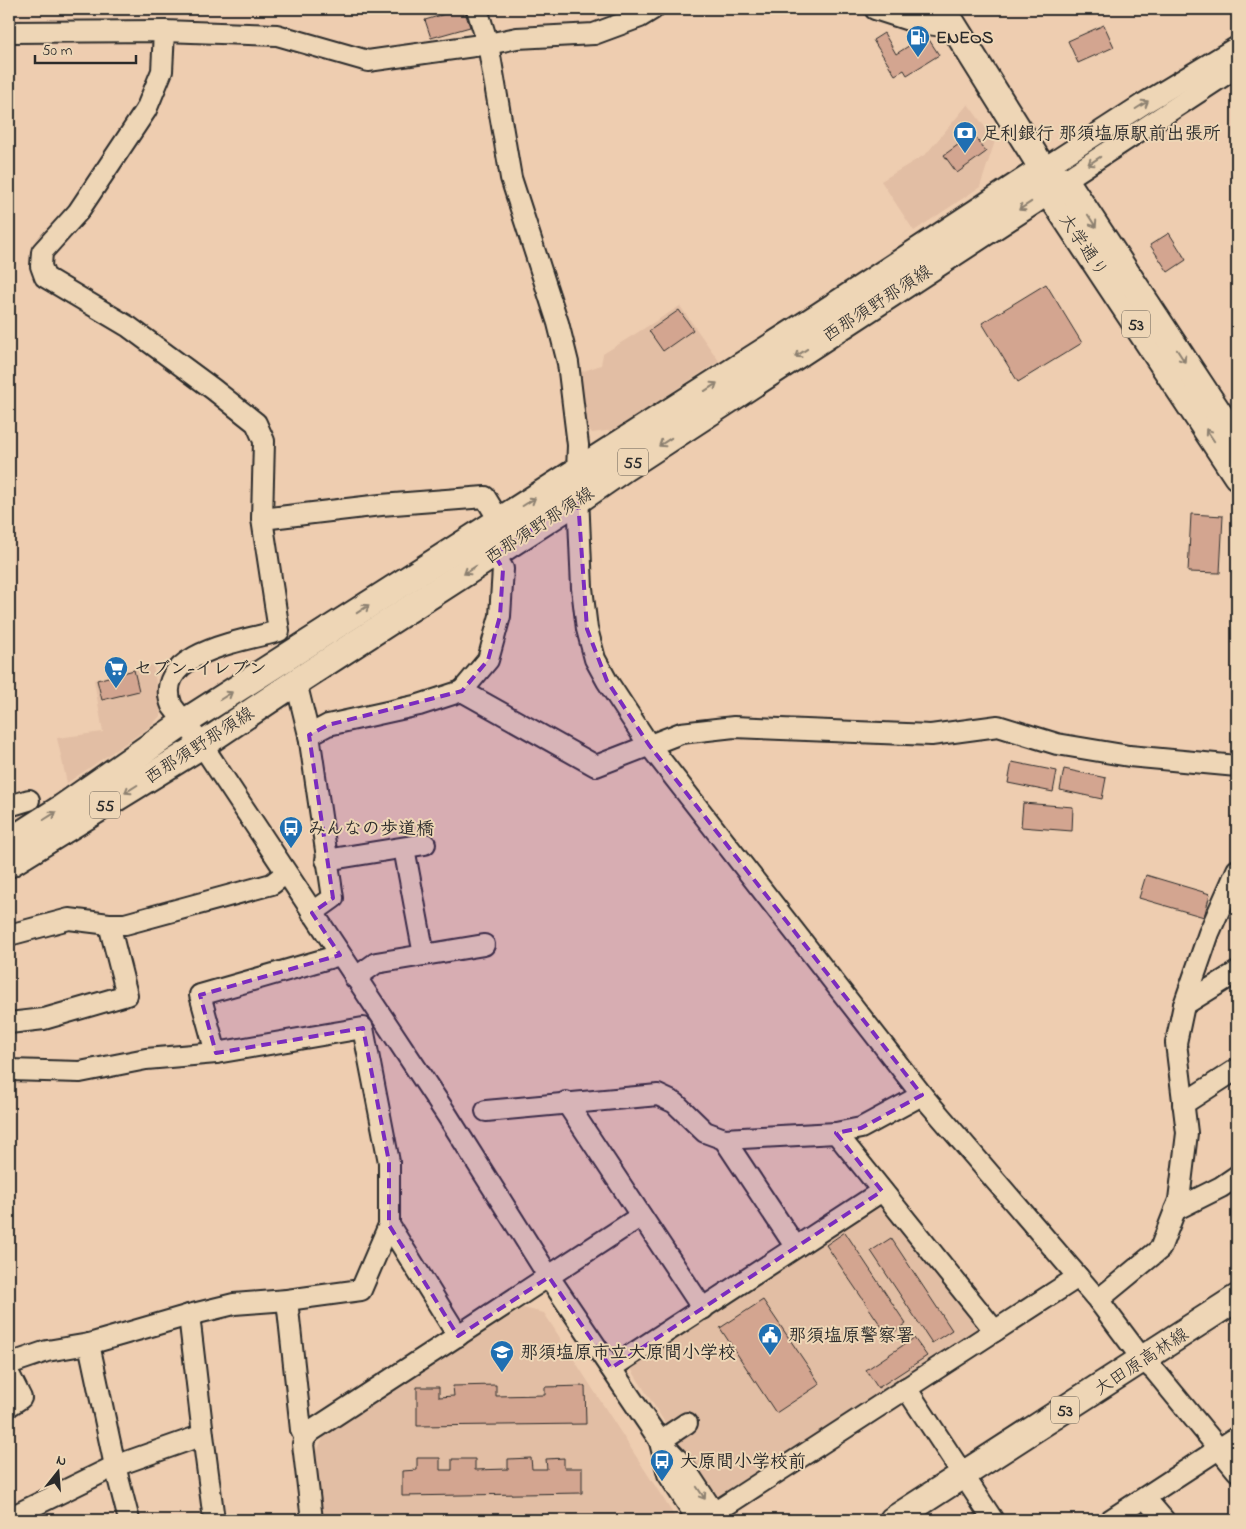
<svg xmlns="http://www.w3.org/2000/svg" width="1246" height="1529" font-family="'Indie Flower','Klee One',sans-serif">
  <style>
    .built { fill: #e2bea4 }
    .building { fill: #d3a590; stroke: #2b2b2b }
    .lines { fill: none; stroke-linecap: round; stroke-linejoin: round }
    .minor-casing { stroke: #2b2b2b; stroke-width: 24 }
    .major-casing { stroke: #2b2b2b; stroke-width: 30 }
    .minor { stroke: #eed6b6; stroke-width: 20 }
    .major { stroke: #eed6b6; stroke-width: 26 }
    .oneway { stroke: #8c8070 }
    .marked { fill: #7b2cbf; fill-opacity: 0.2; stroke: #7b2cbf; stroke-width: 4; stroke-dasharray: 10 6; stroke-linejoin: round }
    .labels { text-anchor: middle; stroke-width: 4; stroke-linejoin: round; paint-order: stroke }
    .shield { fill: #eed6b6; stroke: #665e55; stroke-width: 1 }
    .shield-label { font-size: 16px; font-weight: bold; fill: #2b2b2b }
    .poi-label { font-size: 18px; font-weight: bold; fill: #2b2b2b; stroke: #eed6b6; text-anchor: start }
    .street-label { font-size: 18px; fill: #2b2b2b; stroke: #eed6b6 }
  </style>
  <rect width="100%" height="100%" fill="#eecdb0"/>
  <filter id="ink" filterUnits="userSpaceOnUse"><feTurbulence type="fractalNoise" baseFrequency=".02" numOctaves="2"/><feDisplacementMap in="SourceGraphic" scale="10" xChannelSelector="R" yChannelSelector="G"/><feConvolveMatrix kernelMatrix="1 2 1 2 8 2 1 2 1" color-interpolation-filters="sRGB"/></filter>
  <g filter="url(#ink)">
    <g class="built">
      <polygon points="968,104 995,141 980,187 914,231 881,181 926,154"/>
      <polygon points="680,306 719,361 614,430 592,433 584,422 581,372 601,365 603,354"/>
      <polygon points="153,665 161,715 151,726 67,783 57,738 103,732 94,680"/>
      <polygon points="877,1199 986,1328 713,1499 628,1364"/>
      <polygon points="523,1308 544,1313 677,1520 322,1520 316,1453 326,1432"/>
    </g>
    <g class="building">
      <polygon points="462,9 464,9 470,27 431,38 425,20"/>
      <polygon points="1104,25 1114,47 1078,63 1068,41"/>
      <polygon points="884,33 896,54 926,35 939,55 907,75 904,70 895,75 873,40"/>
      <polygon points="973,134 986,152 957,173 944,155"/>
      <polygon points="1169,233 1186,260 1168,272 1150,245"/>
      <polygon points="1046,284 1082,343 1018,382 982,323"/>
      <polygon points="679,310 693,330 663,351 649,331"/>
      <polygon points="1191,514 1223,516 1220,573 1188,572"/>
      <polygon points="134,670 139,691 102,700 97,680"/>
      <polygon points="1012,762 1057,771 1053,792 1008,783"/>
      <polygon points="1064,769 1106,778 1102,799 1060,790"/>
      <polygon points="1023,803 1073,807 1072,831 1021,827"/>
      <polygon points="1146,875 1210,894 1204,917 1139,898"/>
      <polygon points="845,1232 906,1324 888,1336 826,1245"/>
      <polygon points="891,1238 952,1330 932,1343 871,1251"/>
      <polygon points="763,1300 820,1384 776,1413 720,1328"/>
      <polygon points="914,1338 927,1356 878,1388 866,1370"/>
      <polygon points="496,1385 496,1396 545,1395 545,1387 585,1386 586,1424 417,1426 417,1387 439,1387 439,1397 454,1396 453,1386"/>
      <polygon points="417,1458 440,1458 440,1470 452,1470 452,1459 475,1459 475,1470 508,1469 508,1459 531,1458 532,1469 547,1469 546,1459 564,1458 564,1468 582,1468 582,1493 402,1496 402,1471 417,1470"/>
    </g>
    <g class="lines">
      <g class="minor-casing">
        <g id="minor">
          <polyline points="477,9 488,44 511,178 558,323 568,363 578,445 577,472 582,588 587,629 595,659 607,681 649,745 922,1095 1098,1300 1143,1360 1155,1371 1237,1471"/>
          <polyline points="875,9 915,22 955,28"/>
          <path d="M164,31L162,71L146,110L78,212L42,252L41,266L45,277L129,327L213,389L256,423L264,441L262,519L279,631C247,640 150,653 172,706L202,745L447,1115L549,1277L660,1441L682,1464L719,1520"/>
          <polyline points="9,32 164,31 277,35 368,61 488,44 517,38 594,34 640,17 653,9"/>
          <polyline points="1043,169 1143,104 1237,47"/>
          <polyline points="1065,180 1237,67"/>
          <polyline points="262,519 381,505 485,497 499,520"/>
          <polyline points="296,682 309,735 333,898 312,913"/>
          <polyline points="462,691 488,660 500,616 503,569 494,554"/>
          <polyline points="309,735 328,725 419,705 462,691 596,766 681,733 734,727 931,735 998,726 1057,744 1129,756 1237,766"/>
          <polyline points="9,806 29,800"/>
          <polyline points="404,848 424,955"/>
          <polyline points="326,860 425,844"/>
          <polyline points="109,924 125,924 272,884 286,873"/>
          <polyline points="9,935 69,919 109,924 127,995 44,1019 9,1023"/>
          <polyline points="355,978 376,963 484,945"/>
          <polyline points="1184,1005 1237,972"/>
          <polyline points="216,1053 200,995 340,955"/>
          <polyline points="9,1070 80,1072 146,1059 216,1053 363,1028 389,1162 389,1225 361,1290 287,1300 234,1304 189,1315 89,1344 47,1351 9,1364"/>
          <polyline points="566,1102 703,1309"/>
          <polyline points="1183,1104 1237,1069"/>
          <polyline points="486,1111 658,1095 675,1103 705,1132 724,1139 836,1133 861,1128 922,1095"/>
          <polyline points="836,1133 995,1331"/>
          <polyline points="724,1139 795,1246"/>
          <polyline points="1175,1210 1221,1187 1237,1176"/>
          <polyline points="389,1225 458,1336"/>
          <polyline points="287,1300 301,1430 305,1438"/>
          <polyline points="1098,1300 1160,1249 1179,1200 1187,1133 1176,1043 1184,1005 1209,933 1237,870"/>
          <polyline points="189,1315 203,1435 214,1520"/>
          <polyline points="89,1344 115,1466 129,1520"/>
          <polyline points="611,1368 882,1191"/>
          <polyline points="9,1374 21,1398 9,1406"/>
          <polyline points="906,1388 993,1520"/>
          <polyline points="660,1441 687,1423"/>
          <polyline points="660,1442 668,1474 698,1520"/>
          <polyline points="1145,1498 1164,1520"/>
          <polyline points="714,1513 1078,1277"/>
          <polyline points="9,1518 115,1466 203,1435"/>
          <polyline points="312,1520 303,1444 305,1438 310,1432 641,1216"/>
          <polyline points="1110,1520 1237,1437"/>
        </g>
      </g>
      <g class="major-casing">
        <g id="major">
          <polyline points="943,9 1043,169 1048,191 1237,476"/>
          <polyline points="1065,180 1237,441"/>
          <polyline points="9,842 62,808 185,722 818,317 1043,169"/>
          <polyline points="9,864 202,745 296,682 578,500 626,467 1065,180"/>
          <polyline points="893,1520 1237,1298"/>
        </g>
      </g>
      <use href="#minor" class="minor"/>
      <use href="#major" class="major"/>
    </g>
    <defs><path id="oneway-shaft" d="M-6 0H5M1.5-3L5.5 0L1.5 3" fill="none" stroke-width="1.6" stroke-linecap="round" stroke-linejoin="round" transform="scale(1.25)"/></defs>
    <g class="oneway">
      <use href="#oneway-shaft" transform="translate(1142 105) rotate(-32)"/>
      <use href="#oneway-shaft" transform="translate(1094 161) rotate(147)"/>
      <use href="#oneway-shaft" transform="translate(1025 206) rotate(147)"/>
      <use href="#oneway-shaft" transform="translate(1092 221) rotate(57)"/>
      <use href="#oneway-shaft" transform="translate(801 353) rotate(147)"/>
      <use href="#oneway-shaft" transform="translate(1181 356) rotate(57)"/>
      <use href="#oneway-shaft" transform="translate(711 387) rotate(-33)"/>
      <use href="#oneway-shaft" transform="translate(1210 435) rotate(-124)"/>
      <use href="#oneway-shaft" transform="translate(665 442) rotate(147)"/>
      <use href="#oneway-shaft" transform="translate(529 502) rotate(-32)"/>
      <use href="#oneway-shaft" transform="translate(470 570) rotate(147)"/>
      <use href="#oneway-shaft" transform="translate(363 609) rotate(-33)"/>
      <use href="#oneway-shaft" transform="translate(226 696) rotate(-32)"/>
      <use href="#oneway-shaft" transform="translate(131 789) rotate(148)"/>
      <use href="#oneway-shaft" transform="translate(50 816) rotate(-32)"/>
      <use href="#oneway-shaft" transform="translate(701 1493) rotate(56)"/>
    </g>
  </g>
  <path class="marked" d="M578,500L587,629L607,681L649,745L922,1095L861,1128L836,1133L882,1191L611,1368L549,1277L458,1336L389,1225V1162L363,1028L216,1053L200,995L340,955L312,913L333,898L309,735L328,725L462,691L488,660L500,616L503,569L494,554Z"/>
  <defs>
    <g id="fuel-pin" transform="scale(1.25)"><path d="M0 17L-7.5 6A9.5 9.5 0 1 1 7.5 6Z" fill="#1f6fb2" stroke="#eed6b6"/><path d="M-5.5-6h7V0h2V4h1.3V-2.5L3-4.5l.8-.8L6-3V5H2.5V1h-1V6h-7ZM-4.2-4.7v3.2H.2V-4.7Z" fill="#fff"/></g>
    <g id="bank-pin" transform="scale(1.25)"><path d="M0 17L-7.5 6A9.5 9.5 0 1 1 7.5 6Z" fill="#1f6fb2" stroke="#eed6b6"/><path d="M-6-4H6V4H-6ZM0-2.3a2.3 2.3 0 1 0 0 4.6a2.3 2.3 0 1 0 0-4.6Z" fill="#fff"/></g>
    <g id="supermarket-pin" transform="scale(1.25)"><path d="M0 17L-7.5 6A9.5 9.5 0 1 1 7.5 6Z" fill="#1f6fb2" stroke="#eed6b6"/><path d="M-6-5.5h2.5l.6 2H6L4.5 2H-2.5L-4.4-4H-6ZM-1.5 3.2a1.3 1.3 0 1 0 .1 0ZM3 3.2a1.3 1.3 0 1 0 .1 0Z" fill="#fff"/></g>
    <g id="bus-pin" transform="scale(1.25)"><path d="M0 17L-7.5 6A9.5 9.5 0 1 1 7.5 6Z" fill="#1f6fb2" stroke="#eed6b6"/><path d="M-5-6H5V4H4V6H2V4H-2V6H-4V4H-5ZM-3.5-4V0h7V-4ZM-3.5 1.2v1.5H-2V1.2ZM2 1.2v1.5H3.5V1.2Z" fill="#fff"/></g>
    <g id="civic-pin" transform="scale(1.25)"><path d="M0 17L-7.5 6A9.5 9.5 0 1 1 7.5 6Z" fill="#1f6fb2" stroke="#eed6b6"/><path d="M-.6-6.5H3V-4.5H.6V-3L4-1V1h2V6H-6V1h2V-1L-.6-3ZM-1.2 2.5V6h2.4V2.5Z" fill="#fff"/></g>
    <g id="school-pin" transform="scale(1.25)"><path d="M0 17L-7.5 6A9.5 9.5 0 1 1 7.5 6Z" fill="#1f6fb2" stroke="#eed6b6"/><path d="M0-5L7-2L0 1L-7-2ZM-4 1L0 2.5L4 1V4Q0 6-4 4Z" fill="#fff"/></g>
  </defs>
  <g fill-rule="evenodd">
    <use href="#fuel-pin" x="918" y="37"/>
    <use href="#bank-pin" x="965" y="133"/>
    <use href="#supermarket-pin" x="116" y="668"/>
    <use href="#bus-pin" x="291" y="828"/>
    <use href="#civic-pin" x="770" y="1335"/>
    <use href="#school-pin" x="502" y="1352"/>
    <use href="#bus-pin" x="662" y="1461"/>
  </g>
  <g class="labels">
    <g class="shield">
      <rect x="1122" y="310.5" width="28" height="27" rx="4"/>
      <rect x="618" y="448.5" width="30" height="27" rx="4"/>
      <rect x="90" y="791.5" width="30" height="27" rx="4"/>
      <rect x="1051" y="1396.5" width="28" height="27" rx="4"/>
    </g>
    <g class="shield-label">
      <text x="1136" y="330">53</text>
      <text x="633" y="468">55</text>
      <text x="105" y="811">55</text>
      <text x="1065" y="1416">53</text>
    </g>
    <g class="poi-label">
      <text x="936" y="43">ENEOS</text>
      <text x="982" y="139">足利銀行 那須塩原駅前出張所</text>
      <text x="134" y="674">セブン-イレブン</text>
      <text x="308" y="834">みんなの歩道橋</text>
      <text x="788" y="1341">那須塩原警察署</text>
      <text x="520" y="1358">那須塩原市立大原間小学校</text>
      <text x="680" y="1467">大原間小学校前</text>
    </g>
    <g class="street-label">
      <text transform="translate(1084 245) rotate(56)" y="6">大学通り</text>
      <text transform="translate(877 303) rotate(-33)" y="6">西那須野那須線</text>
      <text transform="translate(539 525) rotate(-33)" y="6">西那須野那須線</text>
      <text transform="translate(199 745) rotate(-33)" y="6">西那須野那須線</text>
      <text transform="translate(1141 1361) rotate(-33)" y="6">大田原高林線</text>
    </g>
  </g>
  <rect width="1246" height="1529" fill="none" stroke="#eed6b6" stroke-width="30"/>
  <rect x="15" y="15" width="1216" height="1499" fill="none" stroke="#2b2b2b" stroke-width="2" filter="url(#ink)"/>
  <g transform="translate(58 1472) rotate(17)" stroke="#eed6b6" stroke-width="4" paint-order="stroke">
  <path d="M0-4L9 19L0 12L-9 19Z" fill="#2b2b2b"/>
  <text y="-8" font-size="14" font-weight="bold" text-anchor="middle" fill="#2b2b2b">N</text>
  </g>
  <path d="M35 55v8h101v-8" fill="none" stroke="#2b2b2b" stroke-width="2.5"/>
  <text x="42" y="55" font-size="15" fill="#2b2b2b" stroke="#eed6b6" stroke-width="4" paint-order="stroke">50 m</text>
</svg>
